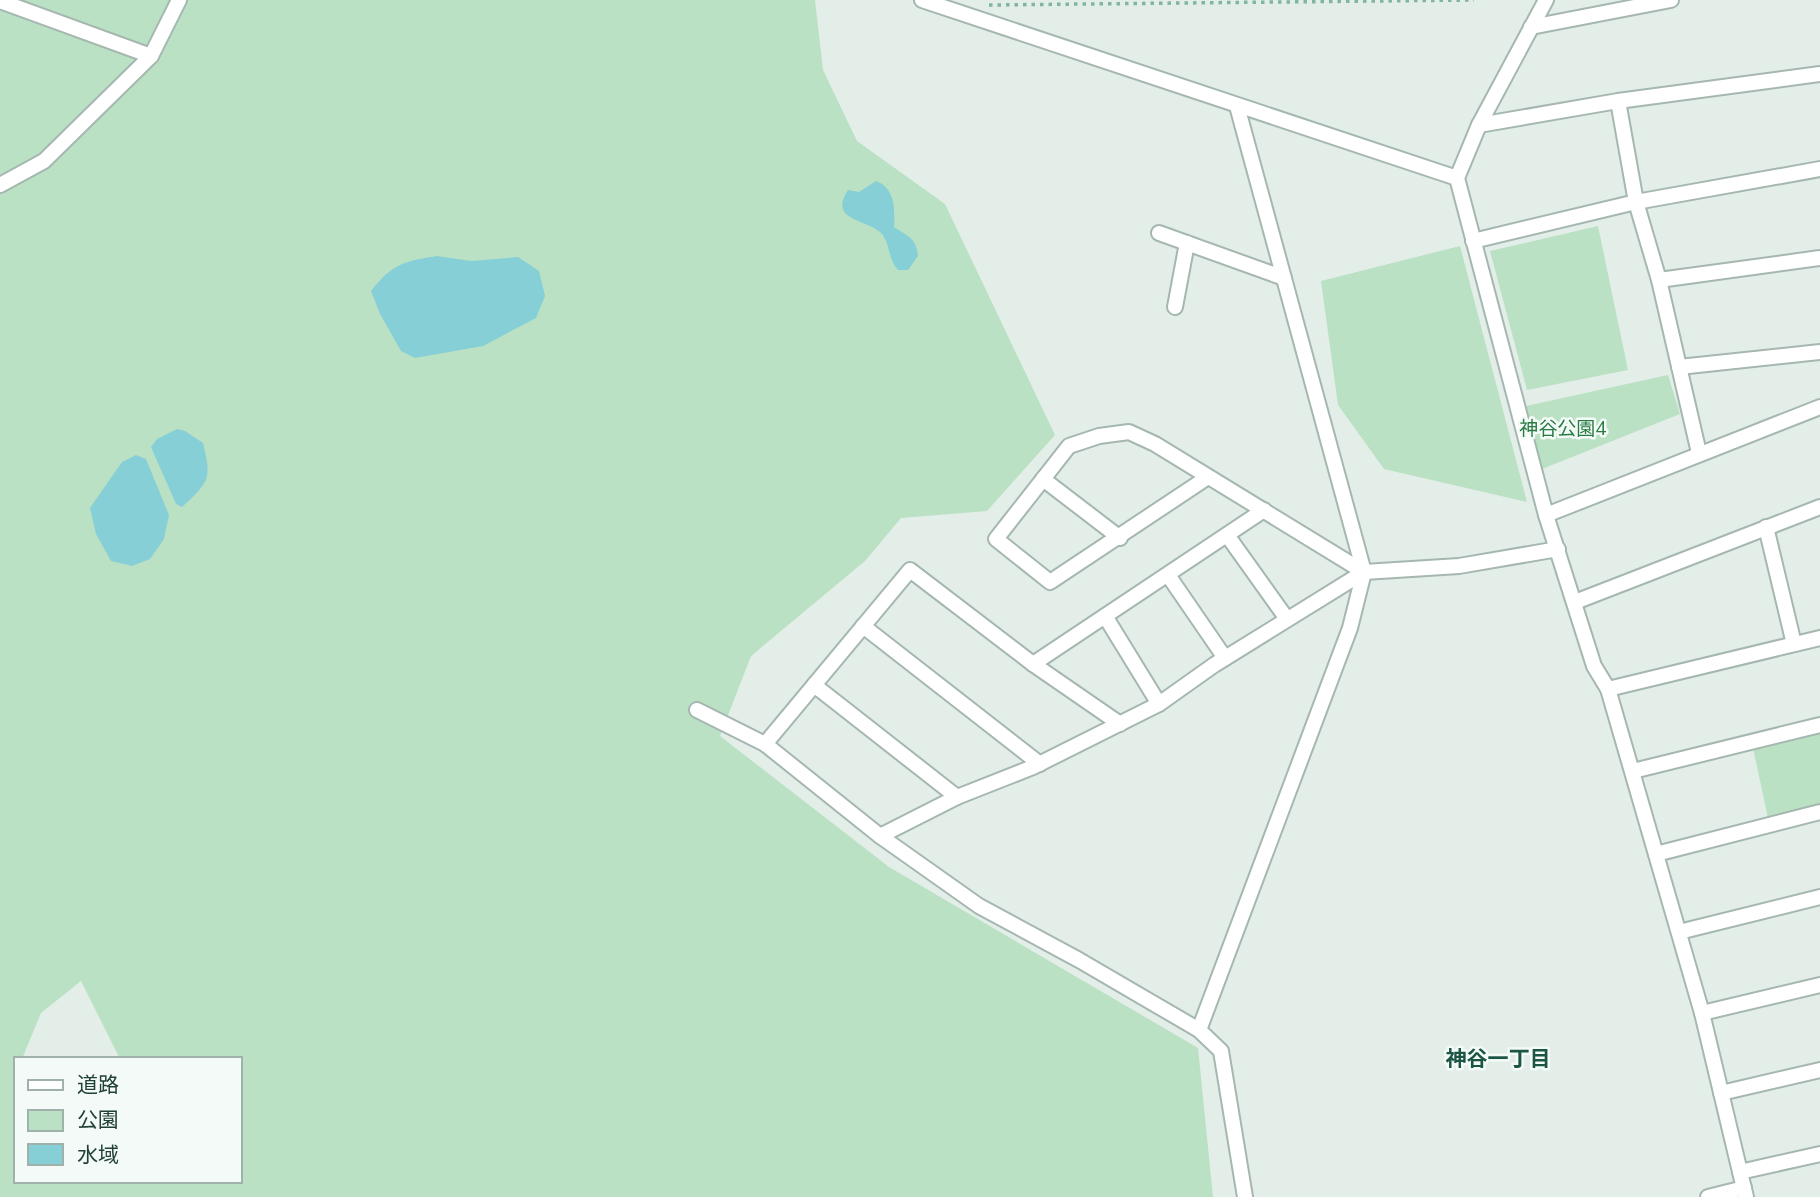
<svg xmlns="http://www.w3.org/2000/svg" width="1820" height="1197" font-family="'Nunito Sans','Noto Sans JP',sans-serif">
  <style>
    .green { fill: #bae1c3; fill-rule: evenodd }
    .water { fill: #87cfd7 }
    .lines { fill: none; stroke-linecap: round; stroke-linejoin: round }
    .street-casing { stroke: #a5b7b0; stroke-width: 18 }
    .path { stroke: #81b4a1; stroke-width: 3.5; stroke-dasharray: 3.5 5; stroke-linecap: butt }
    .street { stroke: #fff; stroke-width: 14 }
    .labels { text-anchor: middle; stroke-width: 5; stroke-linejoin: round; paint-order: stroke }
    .park-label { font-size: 19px; fill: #287b43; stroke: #f4faf7 }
    .neighbourhood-label { font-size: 21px; font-weight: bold; fill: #1b5544; stroke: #f4faf7 }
  </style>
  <rect width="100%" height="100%" fill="#e3eee9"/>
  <g class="green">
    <path d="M0,0H815L823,70L857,141L945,204L1055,435L987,511L901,518L865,561L751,656L720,736L889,867L1198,1048L1213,1197H0ZM81,981L120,1059H240V1181H16V1059H22L41,1013Z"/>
    <polygon points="1598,226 1628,370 1527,390 1490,251"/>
    <polygon points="1460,246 1527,502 1384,469 1338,405 1321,281"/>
    <polygon points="1668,375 1680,414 1542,469 1526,406"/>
    <polygon points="1820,727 1820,810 1769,823 1752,743"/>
  </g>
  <g class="water">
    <path d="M876,181C895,188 895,209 894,227C908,237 916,237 918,256L908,270H898C888,259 890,244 882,234C869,219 827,222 848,190L859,192Z"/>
    <path d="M437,256L471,261L518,257L539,271L545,296L536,318L483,346L415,358L401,351L380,314L371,291C392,264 404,261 437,256Z"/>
    <path d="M177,429L185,431L203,443C212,479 209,482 182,507L176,504L151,447L157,439Z"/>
    <polygon points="136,455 146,459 169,515 164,539 150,559 132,566 111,561 96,534 90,508 122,462"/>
  </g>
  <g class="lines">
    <g class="street-casing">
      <g id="street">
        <polyline points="922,0 1457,178"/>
        <polyline points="1546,0 1479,125 1457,178 1546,515 1594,666 1608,689 1702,1013 1746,1197"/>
        <polyline points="0,1 151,56"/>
        <polyline points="1531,27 1671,0"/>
        <polyline points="1618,101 1636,202 1659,280 1699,453"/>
        <polyline points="1479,125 1618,101 1820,74"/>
        <polyline points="0,185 44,161 151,56 179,0"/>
        <polyline points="1159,233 1284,278"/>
        <polyline points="1473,241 1636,202 1820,169"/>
        <polyline points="1659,280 1820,258"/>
        <polyline points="1175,307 1187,243"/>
        <polyline points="1679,367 1820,352"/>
        <polyline points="1208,477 1050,582 996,539 1069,446 1099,436 1129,432 1155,444 1364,572"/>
        <polyline points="1043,479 1120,538"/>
        <polyline points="1546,515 1820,407"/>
        <polyline points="1766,527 1794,644"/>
        <polyline points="1227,535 1287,619"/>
        <polyline points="1168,575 1225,658"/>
        <polyline points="1575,602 1820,507"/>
        <polyline points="1105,616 1159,704"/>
        <polyline points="863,626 1040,764"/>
        <polyline points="1033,664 1264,510"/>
        <polyline points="814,685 957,797"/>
        <polyline points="1608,689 1820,638"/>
        <polyline points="697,710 765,744 880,836 979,906 1079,960 1199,1030 1221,1051 1245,1197"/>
        <polyline points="765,744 910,570 1033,664 1120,724"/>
        <polyline points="1633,771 1820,725"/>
        <polyline points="880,836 957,797 1033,767 1159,704 1214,665 1364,572 1459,566 1558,549"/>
        <polyline points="1656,854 1820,812"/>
        <polyline points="1679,932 1820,897"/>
        <polyline points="1702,1013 1820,985"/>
        <polyline points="1199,1030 1350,628 1364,572 1237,106"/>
        <polyline points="1721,1093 1820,1070"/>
        <polyline points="1740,1172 1820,1154"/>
        <polyline points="1708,1197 1744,1188"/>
      </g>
    </g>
    <polyline class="path" points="989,5 1474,0"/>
    <use href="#street" class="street"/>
  </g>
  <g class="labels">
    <g class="park-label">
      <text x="1563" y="435">神谷公園4</text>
    </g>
    <g class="neighbourhood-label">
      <text x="1498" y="1066">神谷一丁目</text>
    </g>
  </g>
  <rect x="14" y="1057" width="228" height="126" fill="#f4faf7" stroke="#a0b0aa" stroke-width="2"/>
  <rect x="28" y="1080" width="35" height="10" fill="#ffffff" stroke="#a0b0aa" stroke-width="2"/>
  <text x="77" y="1092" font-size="21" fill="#214137">道路</text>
  <rect x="28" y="1110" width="35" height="21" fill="#bae1c3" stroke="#a0b0aa" stroke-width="2"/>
  <text x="77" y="1127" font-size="21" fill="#214137">公園</text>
  <rect x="28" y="1144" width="35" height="21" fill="#87cfd7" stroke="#a0b0aa" stroke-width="2"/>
  <text x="77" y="1162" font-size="21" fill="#214137">水域</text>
</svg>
